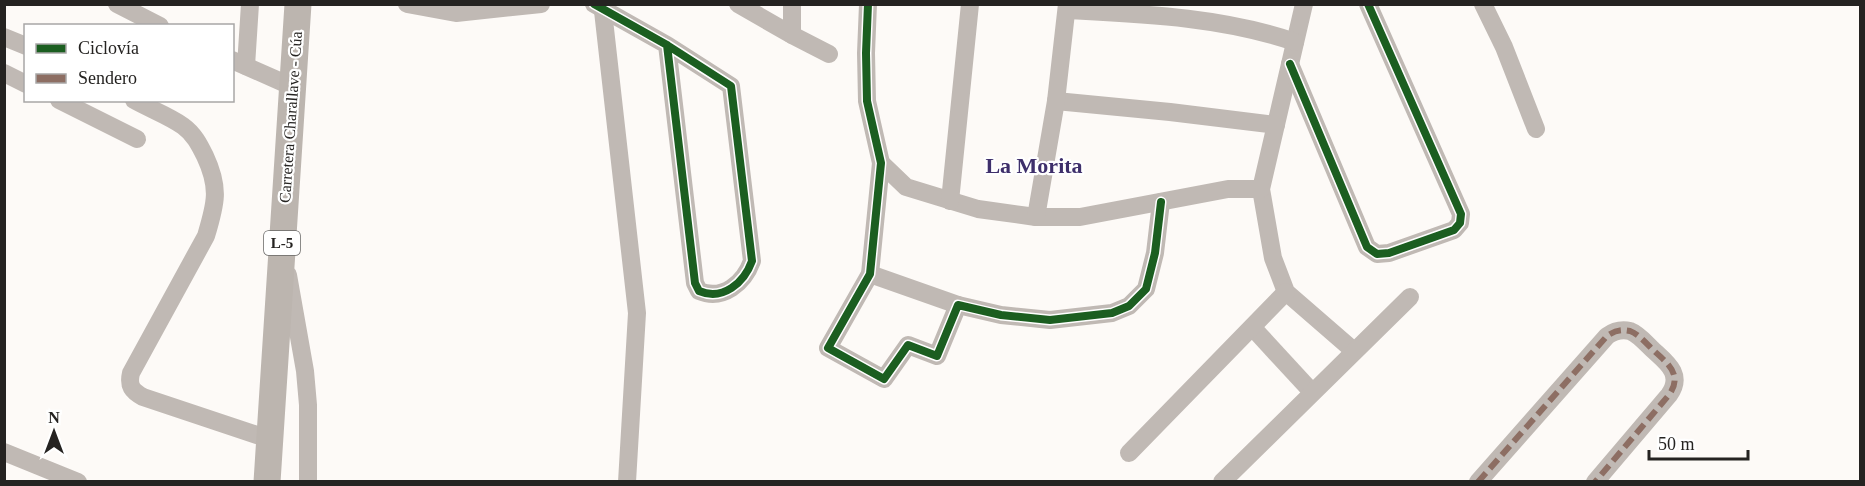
<svg xmlns="http://www.w3.org/2000/svg" width="1865" height="486" font-family="Georgia,serif">
  <style>
    .lines { fill: none; stroke-linecap: round; stroke-linejoin: round }
    .minor { stroke: #c0b9b4; stroke-width: 18 }
    .highway { stroke: #bcb5af; stroke-width: 27 }
    .quiet { stroke: #8d6e63; stroke-width: 6; stroke-dasharray: 12 6; stroke-linecap: butt }
    .cycleway-casing { stroke: #fff; stroke-width: 11 }
    .cycleway { stroke: #1b5e20; stroke-width: 8 }
    .labels { text-anchor: middle; stroke-width: 4.5; stroke-linejoin: round; paint-order: stroke }
    .shield { fill: #fff; stroke: #666564; stroke-width: 1.5 }
    .shield-label { font-size: 15px; font-weight: bold; fill: #252321 }
    .street-label { font-size: 16px; fill: #252321; stroke: #fff }
    .district-label { font-size: 22px; font-weight: bold; fill: #3e2f6b; stroke: #fff }
  </style>
  <rect width="100%" height="100%" fill="#fdfaf7"/>
  <g class="lines">
    <g class="minor">
      <polyline points="117,4 160,26"/>
      <polyline points="407,4 456,13 541,4"/>
      <path d="M594,4L667,45L731,86L752,261C744,283 723,301 699,291L695,283L667,45"/>
      <polyline points="738,4 792,35 829,54"/>
      <polyline points="868,4 866,53 867,101 881,163 870,274 828,348 884,379 908,345 937,356 958,305 1001,315 1050,320 1112,313 1129,306 1146,289 1155,253 1161,202"/>
      <polyline points="1304,4 1261,189 1273,258 1286,292 1354,351"/>
      <polyline points="1483,4 1504,47 1536,129"/>
      <path d="M1067,10C1144,14 1222,17 1295,42"/>
      <polyline points="603,11 637,313 627,482"/>
      <polyline points="792,35 792,4"/>
      <polyline points="4,37 26,46"/>
      <polyline points="232,60 293,87"/>
      <polyline points="1290,64 1367,247 1377,254 1389,253 1454,230 1460,223 1461,214 1368,4"/>
      <polyline points="246,66 250,4"/>
      <polyline points="4,73 26,84"/>
      <polyline points="59,100 137,139"/>
      <path d="M134,100C150,109 169,116 183,126C194,134 199,144 205,156C220,188 216,203 206,236L131,373C128,386 132,391 143,397L269,439"/>
      <polyline points="1056,101 1170,112 1276,125"/>
      <polyline points="881,163 906,187 978,209 1036,217 1080,217 1228,189 1261,189"/>
      <polyline points="950,201 970,4"/>
      <polyline points="1036,217 1056,101 1067,4"/>
      <polyline points="870,274 958,305"/>
      <polyline points="288,275 305,371 308,405 308,482"/>
      <polyline points="1253,328 1312,392"/>
      <polyline points="4,452 78,482"/>
      <polyline points="1129,453 1286,292"/>
      <polyline points="1222,482 1410,297"/>
      <path d="M1478,482L1607,336C1614,331 1621,329 1630,331C1638,334 1645,342 1652,349C1666,362 1684,374 1669,395L1595,482"/>
    </g>
    <polyline class="highway" points="267,482 298,4"/>
    <path class="quiet" d="M1478,482L1607,336C1614,331 1621,329 1630,331C1638,334 1645,342 1652,349C1666,362 1684,374 1669,395L1595,482"/>
    <g class="cycleway-casing">
      <g id="cycleway">
        <path d="M594,4L667,45L731,86L752,261C744,283 723,301 699,291L695,283L667,45"/>
        <polyline points="868,4 866,53 867,101 881,163 870,274 828,348 884,379 908,345 937,356 958,305 1001,315 1050,320 1112,313 1129,306 1146,289 1155,253 1161,202"/>
        <polyline points="1290,64 1367,247 1377,254 1389,253 1454,230 1460,223 1461,214 1368,4"/>
      </g>
    </g>
    <use href="#cycleway" class="cycleway"/>
  </g>
  <g class="labels">
    <rect class="shield" x="264" y="231" width="36" height="24" rx="4.5"/>
    <g class="shield-label">
      <text x="282" y="248">L-5</text>
    </g>
    <g class="street-label">
      <text transform="translate(290 117) rotate(-86)" y="6">Carretera Charallave - Cúa</text>
    </g>
    <g class="district-label">
      <text x="1034" y="173">La Morita</text>
    </g>
  </g>
  <rect width="1865" height="486" fill="none" stroke="#252321" stroke-width="12"/>
  <rect x="24" y="24" width="210" height="78" fill="#ffffff" stroke="#a8a7a6" stroke-width="1.5"/>
  <rect x="36" y="44" width="30" height="9" fill="#1b5e20" stroke="#a8a7a6" stroke-width="1.5"/>
  <text x="78" y="54" font-size="18" fill="#252321">Ciclovía</text>
  <rect x="36" y="74" width="30" height="9" fill="#8d6e63" stroke="#a8a7a6" stroke-width="1.5"/>
  <text x="78" y="84" font-size="18" fill="#252321">Sendero</text>
  <g transform="translate(54 432)" stroke="#ffffff" stroke-width="4.5" paint-order="stroke">
  <path d="M0-4.5L10 22L0 15L-10 22Z" fill="#252321"/>
  <text y="-9" font-size="16" font-weight="bold" text-anchor="middle" fill="#252321">N</text>
  </g>
  <path d="M1649 450v9h99v-9" fill="none" stroke="#252321" stroke-width="3"/>
  <text x="1658" y="450" font-size="18" fill="#252321" stroke="#ffffff" stroke-width="4.5" paint-order="stroke">50 m</text>
</svg>
